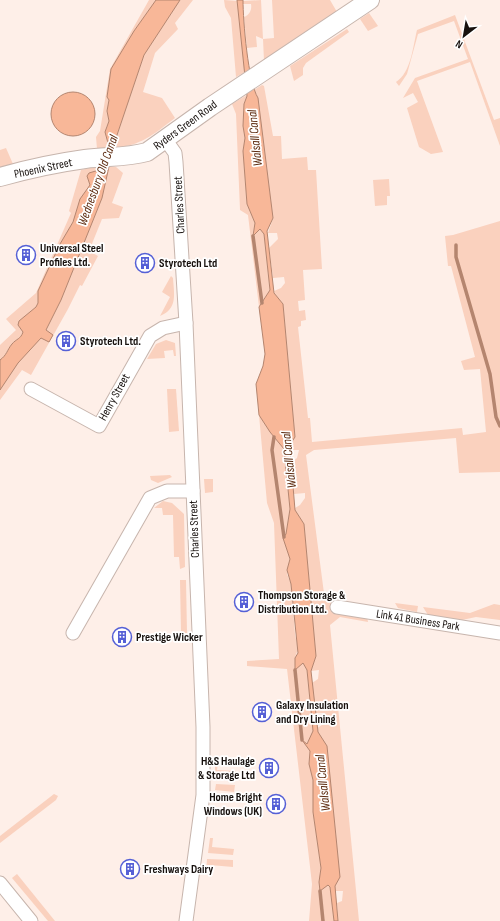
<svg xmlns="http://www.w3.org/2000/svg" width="500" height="921" font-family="'Sofia Sans Condensed',sans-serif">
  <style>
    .green { fill: #fad1be }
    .water { fill: #f8b798; stroke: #b4856f }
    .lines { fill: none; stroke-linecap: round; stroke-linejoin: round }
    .stream { stroke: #b4856f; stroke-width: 3.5 }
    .street-casing { stroke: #c7b5ad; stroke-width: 15 }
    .secondary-casing { stroke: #c7b5ad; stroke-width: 20 }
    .street { stroke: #fff; stroke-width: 13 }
    .secondary { stroke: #fff; stroke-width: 18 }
    .labels { text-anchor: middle; stroke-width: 3.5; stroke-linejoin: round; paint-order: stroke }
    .street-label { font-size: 12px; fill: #17110e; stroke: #fff }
    .poi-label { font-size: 12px; font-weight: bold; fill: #17110e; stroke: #fff; text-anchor: start }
    .water-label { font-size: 13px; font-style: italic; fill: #5b280c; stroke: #fff }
  </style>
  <rect width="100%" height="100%" fill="#feefe8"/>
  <g class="green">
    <polygon points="149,0 156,0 134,31 111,69 107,97 109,100 107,111 109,121 106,128 108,149 97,149 96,137 100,131 110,69"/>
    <path d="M180,0H193L175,23L178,29L155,53L143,92L162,98L175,118C154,134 141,146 113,148L144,55Z"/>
    <polygon points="224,0 238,1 245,72 236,77 231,18 225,7"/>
    <path d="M261,0L263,39L274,38L272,0H330L337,12L264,61L263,39L256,36L257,47L247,48L244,17C250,15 252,9 251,4H243V1Z"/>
    <polygon points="369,13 378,26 368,31 360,19"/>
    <path d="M455,15L494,120L500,118V146L470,62L417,81L443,152L431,154L419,147L407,108L418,102L413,93L403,98L415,78L468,59L454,21L418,34L407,74L399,86L396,82C411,73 413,46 417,30Z"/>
    <polygon points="347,29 349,32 306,63 303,68 303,75 294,81 290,66"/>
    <path d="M262,85L264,86L273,136H281L282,159L307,157L308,170H316L322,269L303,270L305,300L298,301L299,311L305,310L306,320L301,321V326L298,327L308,418H310L312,442L462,428L463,435L486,432L480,369L464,370L461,361L475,357L451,266H448L445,236L453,235L500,221V472L459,473L456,438L314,450L306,455L325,601H337L367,617L368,622L340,617L330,625L359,921H338L337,903L342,901L343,891H335L327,746L319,735L317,728C324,725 325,720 325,713H316L312,683L318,679L319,670L311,671L316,656L304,524L295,510V508L300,505L305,498V493L294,494L291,463L297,458L299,450H290L289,446L295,437L283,304L276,296L274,291L281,288L285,283L284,277L273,278L269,248L278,239L277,233H268L273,218L258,98L254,90Z"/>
    <polygon points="247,95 244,104 243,126 245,138 243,151 247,204 255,223 253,235 260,229 264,234 270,290 259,307 248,215 240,210 236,114 232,104"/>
    <polygon points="6,148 13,164 0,167 0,150"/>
    <path d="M98,166H101L99,170L89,173L90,185L77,207V214L73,222L60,244L38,291V303L36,307L19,321L18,325L23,332C21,339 16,339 12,344C7,350 7,355 0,360V345L16,330L6,319L36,293L71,213L69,211L81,170Z"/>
    <polygon points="108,166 116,167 123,173 112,203 123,207 119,218 102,219 89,251 98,256 82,286 80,285 68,309 31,375 22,370 0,400 0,390 18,363 41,337 47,340 50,334 46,330 61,300 102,198"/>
    <polygon points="389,179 390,196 387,196 387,205 375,206 373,180"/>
    <path d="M171,276L173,278C174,294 178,309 160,316L170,297L162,292Z"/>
    <polygon points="166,340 175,343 176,356 174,356 173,350 164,351 165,358 147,359 156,344"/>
    <polygon points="167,389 176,389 179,431 169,432"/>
    <polygon points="259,415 270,432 284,449 290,509 286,534 284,537 290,559 287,574 291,584 295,634 298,649 295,658 303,663 307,670 313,731 307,744 303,741 310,751 309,764 313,780 313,812 321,868 319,887 328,885 330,887 334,921 309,921 312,884 287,669 247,666 247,661 279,659 274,523 267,503"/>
    <polygon points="170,475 172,477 158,483 151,480 150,476"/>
    <polygon points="204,479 213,479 213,492 205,493"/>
    <polygon points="163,501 172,503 184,514 185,567 180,569 179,557 174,557 173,515 163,515 162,508 154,508"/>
    <polygon points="180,580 186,580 187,633 181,633"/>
    <polygon points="395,603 418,606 417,612 398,608"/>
    <polygon points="494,604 500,605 500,620 476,617 462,620 428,615 423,607 470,613"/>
    <polygon points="215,762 218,762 217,770 236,771 235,778 215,778"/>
    <polygon points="216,784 235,785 234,792 215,790"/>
    <polygon points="54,794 58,796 56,800 0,843 0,836"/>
    <polygon points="210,838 213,838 212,847 234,849 233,855 208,853"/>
    <polygon points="207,859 233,860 233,867 210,865 210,874 206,874"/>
    <polygon points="17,874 55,921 48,921 12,878"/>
  </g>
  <g class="water">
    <path d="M156,0H180L144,55L114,144L102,198L61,300L46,330L53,335L49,342L41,338L18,363L0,390V360C7,355 7,350 12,344C16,339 21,339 23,332L18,325L19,321L36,307L38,303V291L60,244L73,222L80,199L90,185L87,176L89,173L99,170L108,149V143L105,132L109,121L107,111L109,100L107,97L111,69L134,31Z"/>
    <path d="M237,0H243C243,21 248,82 258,98L273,218L267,231L274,293L283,304L295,437L289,446L290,450L295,510L304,524L316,656L311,671L318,732L327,746L340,877L335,886L338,921H334L330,887L328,885L320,891L319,882L321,868L313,812V780L309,764L310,751L302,740L307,744L313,731L307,670L303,663L295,670V658L298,653L291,584L287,570L290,559L283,538L286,534L290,509L284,449L270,432L259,415L256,384L263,366L265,354L259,307L270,290L264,234L260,229L253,236L255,223L247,204L243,151L245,138L243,126L244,104L247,96Z"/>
    <circle cx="73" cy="114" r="22"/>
  </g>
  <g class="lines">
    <g class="stream">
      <polyline points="253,236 262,303"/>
      <polyline points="456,245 456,257 490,374 496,417 500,426"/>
      <polyline points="274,437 272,450 284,537"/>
      <polyline points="295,670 302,740"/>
      <polyline points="320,891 323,921"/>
    </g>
    <g class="street-casing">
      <g id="street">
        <polyline points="165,139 175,153 176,162 186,323 203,727 203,795 186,921"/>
        <polyline points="31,389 99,426 150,336 163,328 186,323"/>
        <polyline points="337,607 500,633"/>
        <polyline points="73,633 150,498 167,491 193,491"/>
        <polyline points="0,883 31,921"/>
      </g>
    </g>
    <g class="secondary-casing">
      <path id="secondary" d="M0,177C28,169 56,163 85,159C106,156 126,158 147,152L210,107L370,0"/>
    </g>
    <use href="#street" class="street"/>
    <use href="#secondary" class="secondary"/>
  </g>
  <defs>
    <g id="building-ring" transform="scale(1)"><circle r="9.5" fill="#fff" stroke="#5560d6" stroke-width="1.5"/><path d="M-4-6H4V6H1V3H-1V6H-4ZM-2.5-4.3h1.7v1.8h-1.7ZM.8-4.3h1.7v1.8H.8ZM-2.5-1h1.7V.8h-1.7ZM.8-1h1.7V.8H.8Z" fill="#5560d6"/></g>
  </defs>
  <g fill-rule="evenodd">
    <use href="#building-ring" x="26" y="255"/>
    <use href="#building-ring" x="145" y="263"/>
    <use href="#building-ring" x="66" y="341"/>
    <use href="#building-ring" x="244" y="602"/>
    <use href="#building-ring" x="122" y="637"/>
    <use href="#building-ring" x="262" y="712"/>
    <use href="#building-ring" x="269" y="768"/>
    <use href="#building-ring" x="276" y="804"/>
    <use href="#building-ring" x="130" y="869"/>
  </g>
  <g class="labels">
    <g class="street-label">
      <text transform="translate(185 125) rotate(-36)" y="4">Ryders Green Road</text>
      <text transform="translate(43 168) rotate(-12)" y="4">Phoenix Street</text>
      <text transform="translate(179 205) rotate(-93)" y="4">Charles Street</text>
      <text transform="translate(114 397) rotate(-61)" y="4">Henry Street</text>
      <text transform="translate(194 529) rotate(-92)" y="4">Charles Street</text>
      <text transform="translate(418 620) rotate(9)" y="4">Link 41 Business Park</text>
    </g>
    <g class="poi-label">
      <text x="40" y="252">Universal Steel<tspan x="40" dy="14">Profiles Ltd.</tspan></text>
      <text x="159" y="267">Styrotech Ltd</text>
      <text x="80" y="345">Styrotech Ltd.</text>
      <text x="258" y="599">Thompson Storage &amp;<tspan x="258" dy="14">Distribution Ltd.</tspan></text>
      <text x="136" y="641">Prestige Wicker</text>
      <text x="276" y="709">Galaxy Insulation<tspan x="276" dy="14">and Dry Lining</tspan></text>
      <text x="255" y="765" text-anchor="end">H&amp;S Haulage<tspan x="255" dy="14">&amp; Storage Ltd</tspan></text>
      <text x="262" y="801" text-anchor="end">Home Bright<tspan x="262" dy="14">Windows (UK)</tspan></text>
      <text x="144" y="873">Freshways Dairy</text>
    </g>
    <g class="water-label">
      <text transform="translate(254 138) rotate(-96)" y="5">Walsall Canal</text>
      <text transform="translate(97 180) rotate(-70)" y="5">Wednesbury Old Canal</text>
      <text transform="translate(288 460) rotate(-96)" y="5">Walsall Canal</text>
      <text transform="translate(322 783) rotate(-96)" y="5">Walsall Canal</text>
    </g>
  </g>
  <g transform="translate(464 36) rotate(211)" stroke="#ffffff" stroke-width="3" paint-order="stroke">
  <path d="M0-3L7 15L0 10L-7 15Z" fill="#17110e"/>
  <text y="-6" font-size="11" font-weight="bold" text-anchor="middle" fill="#17110e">N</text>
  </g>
</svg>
